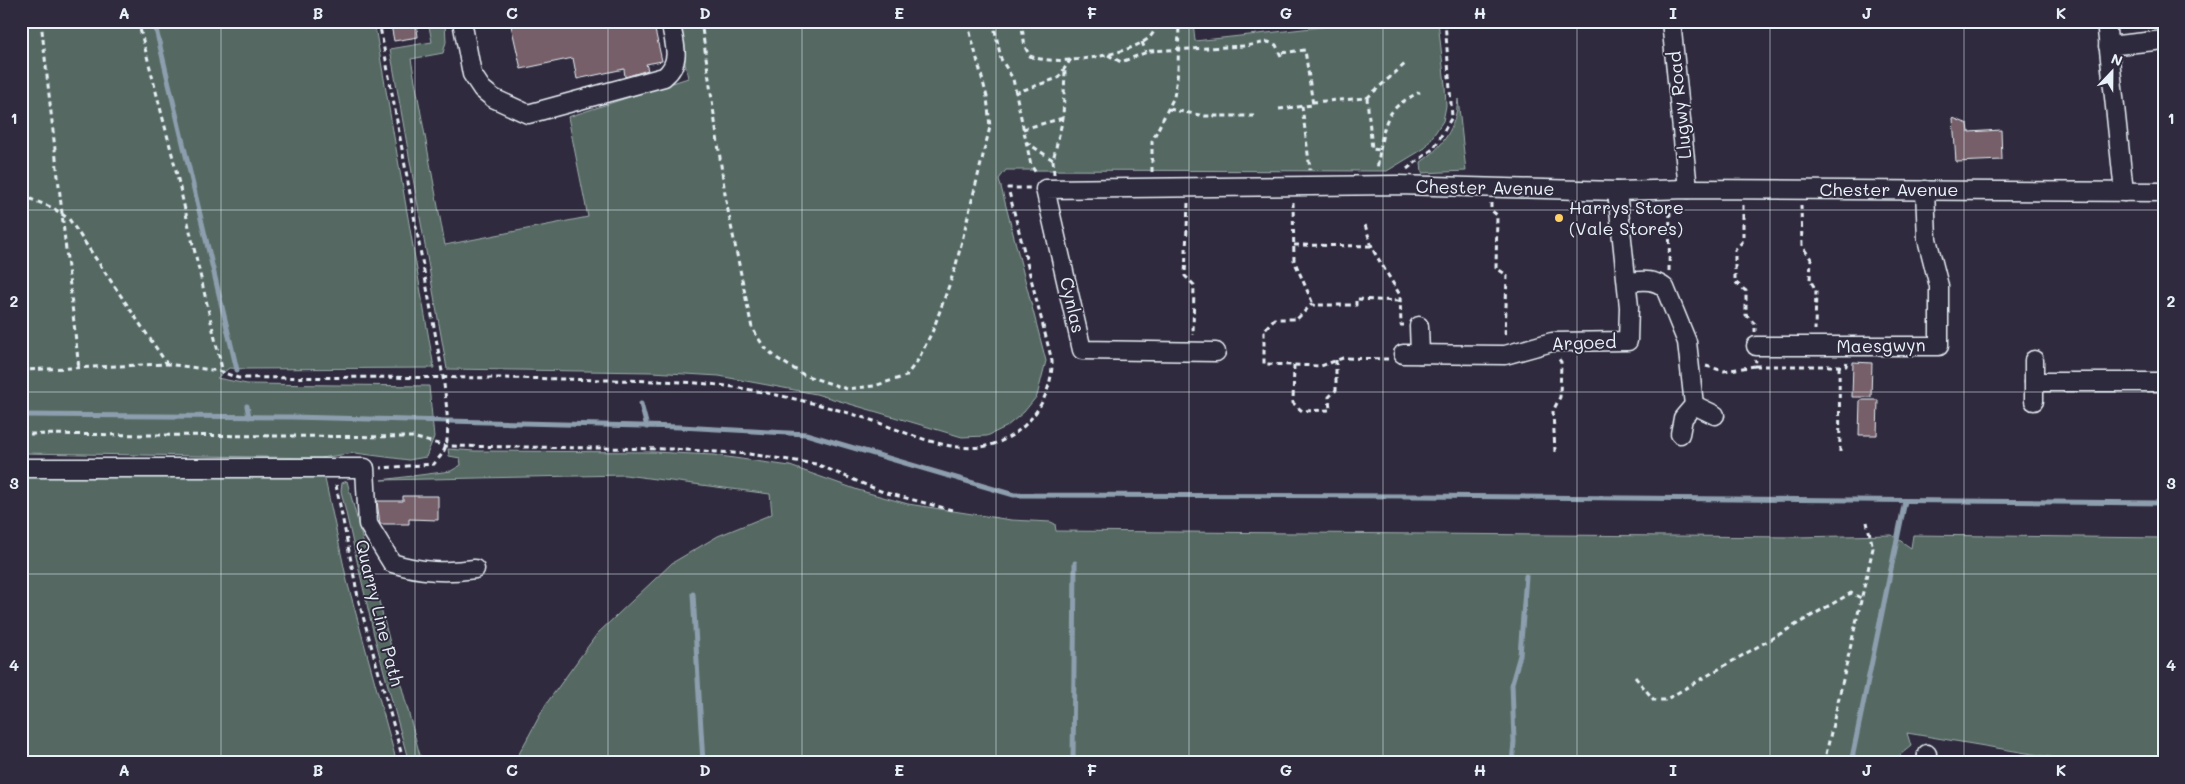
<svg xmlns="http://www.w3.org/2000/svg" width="2185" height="784" font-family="Mali,sans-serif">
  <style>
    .green { fill: #556962; stroke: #9eadad }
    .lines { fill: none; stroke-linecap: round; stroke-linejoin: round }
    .stream { stroke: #8d9eae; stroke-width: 5 }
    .building { fill: #765e68; stroke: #e8f1f8 }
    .minor-casing { stroke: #e8f1f8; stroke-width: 21 }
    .path { stroke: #e8f1f8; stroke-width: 3; stroke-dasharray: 5 4; stroke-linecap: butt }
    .minor { stroke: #2f2a3d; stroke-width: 18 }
    .grid { fill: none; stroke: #e8f1f8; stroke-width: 1; stroke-opacity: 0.55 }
    .poi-dot { fill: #ffd166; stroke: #2f2a3d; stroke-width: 2 }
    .labels { text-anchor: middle; stroke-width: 4; stroke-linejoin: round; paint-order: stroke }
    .street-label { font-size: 18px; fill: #e8f1f8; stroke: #2f2a3d }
    .poi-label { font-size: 18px; fill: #e8f1f8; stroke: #2f2a3d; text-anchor: start }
    .neatline { fill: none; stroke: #e8f1f8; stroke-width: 2 }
    .grid-label { font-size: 16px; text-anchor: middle; font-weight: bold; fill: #e8f1f8 }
  </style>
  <rect width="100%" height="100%" fill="#2f2a3d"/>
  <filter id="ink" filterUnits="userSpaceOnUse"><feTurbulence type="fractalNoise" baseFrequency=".02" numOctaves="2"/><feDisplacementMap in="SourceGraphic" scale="10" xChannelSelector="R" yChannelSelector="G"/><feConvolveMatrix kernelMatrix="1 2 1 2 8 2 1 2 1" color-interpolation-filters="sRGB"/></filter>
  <g filter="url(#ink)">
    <g class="green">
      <polygon points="21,21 374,21 434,368 246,369 229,368 217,378 247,384 429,386 434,437 426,457 409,460 355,453 320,458 21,453"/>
      <polygon points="428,21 445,21 446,42 443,53 411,59 445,245 588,217 568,117 688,78 676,21 1193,21 1195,41 1375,21 1438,21 1445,85 1446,106 1443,121 1425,148 1387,171 1006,170 999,179 1046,361 1037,396 1024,412 1006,427 987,436 962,437 816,394 719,376 652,372 447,369 390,49 432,42"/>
      <polygon points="1231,21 1292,21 1232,27"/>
      <path d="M1458,99L1466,171L1422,173L1421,162C1444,146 1456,127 1458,99Z"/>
      <polygon points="448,449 474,451 653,452 713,455 790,466 858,490 908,504 1011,520 1051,522 1055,524 1056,531 1796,537 1892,535 1911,548 1913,535 2164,538 2164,763 2086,763 1907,733 1911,746 1890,763 514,763 546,704 597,634 672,563 718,536 772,514 770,494 625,475 381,480 451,471 461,465 460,458 449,456"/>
      <polygon points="21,474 320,475 325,479 347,581 397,763 21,763"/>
      <polygon points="347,481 422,763 409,763 374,635 341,491 342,483"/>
    </g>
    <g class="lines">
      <g class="stream">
        <polyline points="154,21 237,370"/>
        <polyline points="641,404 647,427"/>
        <polyline points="247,406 249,417"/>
        <polyline points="21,415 292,417 681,427 806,434 1014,495 1416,496 2164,503"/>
        <polyline points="693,594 703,763"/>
        <polyline points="1073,763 1075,563"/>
        <polyline points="1512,763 1514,742 1512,683 1520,655 1526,576"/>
        <polyline points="1851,763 1905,501"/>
      </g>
    </g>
    <g class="building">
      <polygon points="416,21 418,37 394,41 391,25"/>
      <polygon points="510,21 653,21 662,61 646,64 648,70 625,77 624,69 577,79 573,58 521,69"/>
      <polygon points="1953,118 1968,124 1969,132 2001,130 2002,160 1956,162"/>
      <polygon points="1853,362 1872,363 1871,397 1852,397"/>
      <polygon points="1860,400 1878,400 1877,435 1859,435"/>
      <polygon points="403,496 438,496 438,520 409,519 409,524 380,524 377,501 403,501"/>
    </g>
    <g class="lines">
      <g class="minor-casing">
        <g id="minor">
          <path d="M462,21L472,74L482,89L493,98L528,114L664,77C683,62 674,42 670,21"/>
          <polyline points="1671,21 1688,189"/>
          <polyline points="2106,21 2124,192"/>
          <polyline points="2108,46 2164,40"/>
          <path d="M1627,282C1641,281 1653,278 1665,288L1687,342L1694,405L1683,418L1680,434"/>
          <polyline points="1419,326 1420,354"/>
          <polyline points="1756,346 1939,346 1939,286 1927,239 1925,190"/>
          <polyline points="1216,352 1082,350 1045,189 1398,185 1617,191 1688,189 2164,192"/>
          <polyline points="1403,354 1505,355 1552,342 1628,341 1629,307 1617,191"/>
          <polyline points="2034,360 2034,401"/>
          <polyline points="2034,382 2164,382"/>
          <polyline points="1694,405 1715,415"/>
          <path d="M21,468H365L368,524L392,563C421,572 446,573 475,569"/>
          <polyline points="1926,763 1927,754"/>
        </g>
      </g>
      <g class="path">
        <polyline points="41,21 79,369"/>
        <polyline points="138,21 173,158 223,373"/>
        <path d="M379,21L443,377C445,391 451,436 445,448C443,454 438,459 434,464L381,468"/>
        <polyline points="701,21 726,201 752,328 764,347 778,359 804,375 847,389 874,386 906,376 918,360 933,330 955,269 990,127 987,97 967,21"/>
        <polyline points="993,21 1001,59 1013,79 1031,165 1037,175"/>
        <path d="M1021,21L1025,47L1030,56C1056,67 1126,56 1149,38C1154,33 1156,27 1158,21"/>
        <polyline points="1142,42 1146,52"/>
        <polyline points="1108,55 1121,62 1150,51 1245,46 1268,42 1276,45 1281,56"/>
        <polyline points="1015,93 1058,78 1071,59"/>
        <polyline points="1367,98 1406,63"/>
        <polyline points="1312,102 1367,98 1372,149 1380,150 1377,170"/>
        <polyline points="1302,106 1310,170"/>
        <polyline points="1169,109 1205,116 1254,116"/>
        <polyline points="1279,109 1313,105 1305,50 1280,53"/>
        <polyline points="1023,129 1063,118"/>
        <polyline points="1026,142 1053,160"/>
        <path d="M1380,150C1385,117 1389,107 1420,92"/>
        <polyline points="1407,169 1434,148 1452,117 1445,21"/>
        <polyline points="1152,172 1152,141 1174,97 1178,71 1179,21"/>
        <polyline points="1054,174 1053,160 1063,118 1065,71"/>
        <polyline points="21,195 53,208 69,219 167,364"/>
        <polyline points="1293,202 1294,260 1313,304"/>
        <polyline points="1188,203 1185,276 1194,285 1193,335"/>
        <polyline points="1491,203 1491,210 1497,215 1496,268 1507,275 1505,338"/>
        <polyline points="1743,205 1743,241 1735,250 1735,282 1746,291 1746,315 1755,324 1755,332"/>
        <polyline points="1801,205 1802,246 1811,259 1810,280 1816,290 1815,330"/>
        <polyline points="1365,225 1373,250 1400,295 1401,325 1404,325"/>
        <polyline points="1294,245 1372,246"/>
        <polyline points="1669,271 1670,205"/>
        <polyline points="1388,359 1343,358 1321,366 1264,364 1264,330 1274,319 1297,319 1311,305 1356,305 1356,299 1400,301"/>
        <polyline points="1294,365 1293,403 1302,411 1330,410 1329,397 1336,390 1336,360"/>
        <polyline points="1706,366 1724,371 1755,366 1756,360"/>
        <polyline points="1755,366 1846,366 1847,361"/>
        <polyline points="1839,366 1840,453"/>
        <path d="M21,370L167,364L219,371L238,378C347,377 455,377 563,379C620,381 678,379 734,387C777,394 820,404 862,417C897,428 943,452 980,447C1022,442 1053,401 1052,361L1008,188H1030"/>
        <polyline points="21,434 412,437 446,446 671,449 749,454 816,464 883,492 952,510"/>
        <polyline points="1555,452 1553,411 1560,397 1561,362 1558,358"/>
        <polyline points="336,485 359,602 404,763"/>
        <polyline points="1635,677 1654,700 1665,700 1851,593 1861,598"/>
        <polyline points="1824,763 1873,548 1867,522"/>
      </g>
      <use href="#minor" class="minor"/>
    </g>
  </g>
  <path class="grid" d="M221,21V763M415,21V763M608,21V763M802,21V763M996,21V763M1189,21V763M1383,21V763M1577,21V763M1770,21V763M1964,21V763M21,210H2164M21,392H2164M21,574H2164"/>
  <circle class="poi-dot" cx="1559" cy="218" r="5"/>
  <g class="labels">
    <g class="street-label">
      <text transform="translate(1680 105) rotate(-96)" y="6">Llugwy Road</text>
      <text transform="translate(1485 188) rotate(1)" y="6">Chester Avenue</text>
      <text x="1889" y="196">Chester Avenue</text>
      <text transform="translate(1072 305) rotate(77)" y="6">Cynlas</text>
      <text transform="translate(1584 343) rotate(-2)" y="6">Argoed</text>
      <text transform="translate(1881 346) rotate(-1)" y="6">Maesgwyn</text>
      <text transform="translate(379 613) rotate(76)" y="6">Quarry Line Path</text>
    </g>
    <g class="poi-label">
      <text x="1569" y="214">Harrys Store<tspan x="1569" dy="21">(Vale Stores)</tspan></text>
    </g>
  </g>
  <rect width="2185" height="784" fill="none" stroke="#2f2a3d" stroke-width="55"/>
  <g transform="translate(2112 72) rotate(22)" stroke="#2f2a3d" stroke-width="4" paint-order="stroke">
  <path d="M0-4L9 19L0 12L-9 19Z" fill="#e8f1f8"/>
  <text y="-8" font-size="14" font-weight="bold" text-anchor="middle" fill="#e8f1f8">N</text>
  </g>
  <rect x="28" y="28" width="2130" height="728" class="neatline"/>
  <g class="grid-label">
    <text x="124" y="19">A</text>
    <text x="318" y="19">B</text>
    <text x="512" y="19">C</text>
    <text x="705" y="19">D</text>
    <text x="899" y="19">E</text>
    <text x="1092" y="19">F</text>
    <text x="1286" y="19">G</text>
    <text x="1480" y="19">H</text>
    <text x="1673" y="19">I</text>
    <text x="1867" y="19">J</text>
    <text x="2061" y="19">K</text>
    <text x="14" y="124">1</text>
    <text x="2171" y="124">1</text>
    <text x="14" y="307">2</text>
    <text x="2171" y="307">2</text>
    <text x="14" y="489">3</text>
    <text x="2171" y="489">3</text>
    <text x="14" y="671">4</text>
    <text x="2171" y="671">4</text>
    <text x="124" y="776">A</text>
    <text x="318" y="776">B</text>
    <text x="512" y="776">C</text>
    <text x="705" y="776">D</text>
    <text x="899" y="776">E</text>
    <text x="1092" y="776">F</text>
    <text x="1286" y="776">G</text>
    <text x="1480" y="776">H</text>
    <text x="1673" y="776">I</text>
    <text x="1867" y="776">J</text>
    <text x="2061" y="776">K</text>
  </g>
</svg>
